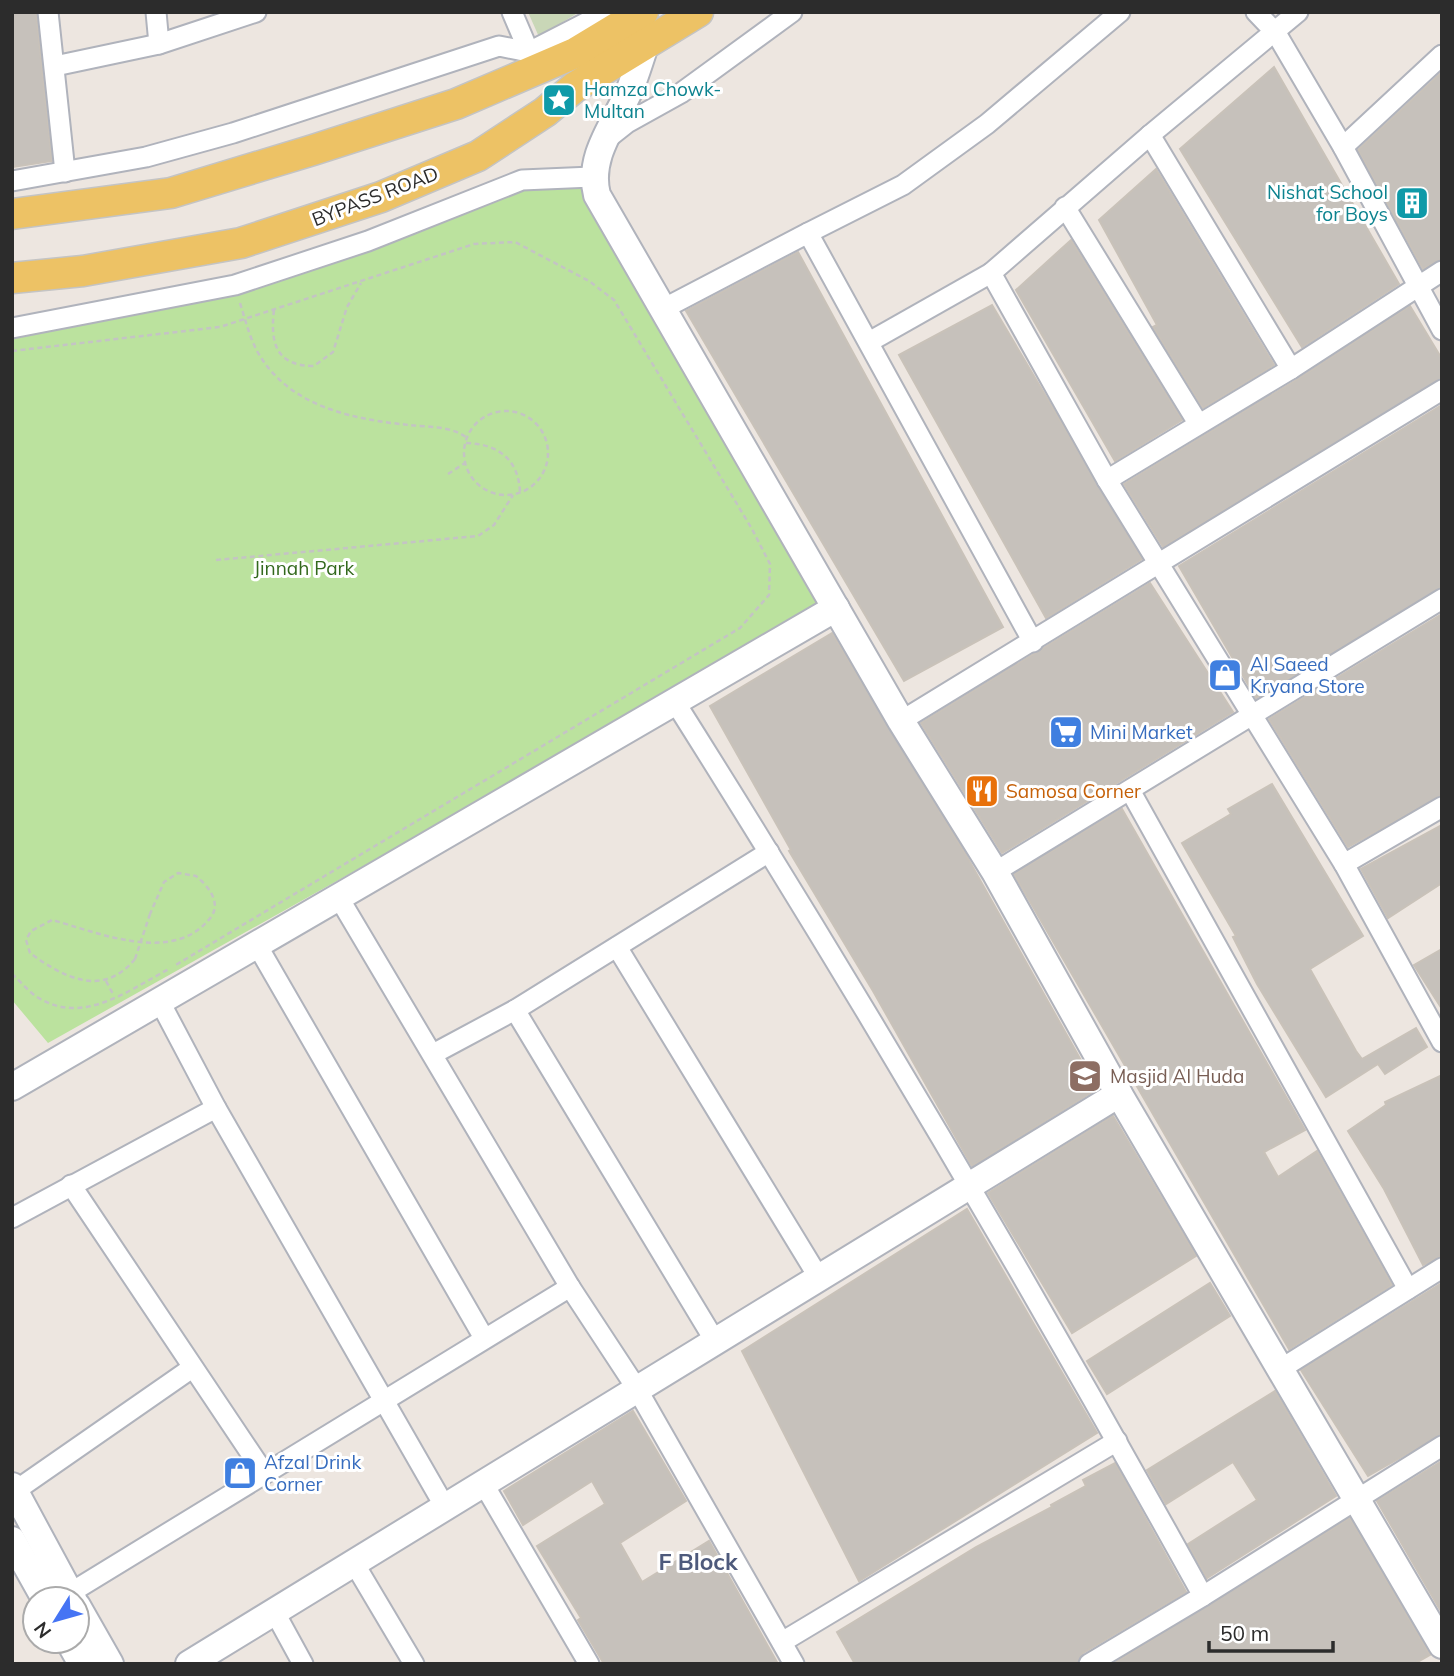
<svg xmlns="http://www.w3.org/2000/svg" width="1454" height="1676" font-family="Mulish,sans-serif">
  <style>
    .green { fill: #bbe29e }
    .cemetery { fill: #c9d7b7 }
    .building { fill: #c6c1bb; stroke: #c9c2b9; stroke-width: 2 }
    .lines { fill: none; stroke-linecap: round; stroke-linejoin: round }
    .street-casing { stroke: #b0b3bc; stroke-width: 23 }
    .secondary-casing { stroke: #b0b3bc; stroke-width: 30 }
    .primary-casing { stroke: #c4c4c4; stroke-width: 33 }
    .path { stroke: #c4c4c4; stroke-width: 2.5; stroke-dasharray: 5 3.5; stroke-linecap: butt }
    .street { stroke: #fff; stroke-width: 19 }
    .secondary { stroke: #fff; stroke-width: 26 }
    .primary { stroke: #edc265; stroke-width: 30 }
    .path-bridge { stroke: #c4c4c4; stroke-width: 2.5; stroke-dasharray: 5 3.5; stroke-linecap: butt }
    .labels { text-anchor: middle; stroke-width: 6; stroke-linejoin: round; paint-order: stroke }
    .culture-label { font-size: 19px; fill: #0d838f; stroke: #fff; text-anchor: start }
    .street-label { font-size: 19px; fill: #2c2c2c; stroke: #fff }
    .park-label { font-size: 19px; fill: #33691d; stroke: #fff }
    .shop-label { font-size: 19px; fill: #366cbe; stroke: #fff; text-anchor: start }
    .food-label { font-size: 19px; fill: #c56008; stroke: #fff; text-anchor: start }
    .education-label { font-size: 19px; fill: #785e54; stroke: #fff; text-anchor: start }
    .quarter-label { font-size: 23px; font-weight: bold; fill: #4e5a7c; stroke: #fff }
  </style>
  <rect width="100%" height="100%" fill="#ede6e0"/>
  <polygon class="green" points="576,171 825,607 48,1043 12,1000 12,339 172,308 368,241 381,243"/>
  <polygon class="cemetery" points="528,12 579,12 539,37"/>
  <g class="building">
    <polygon points="12,12 36,12 52,161 12,167"/>
    <polygon points="1274,67 1399,284 1302,347 1180,149"/>
    <polygon points="1442,72 1442,259 1423,269 1358,150"/>
    <polygon points="1156,169 1274,365 1203,408 1153,327 1157,325 1099,220"/>
    <polygon points="1071,240 1182,420 1115,461 1016,290"/>
    <polygon points="798,252 1003,627 904,681 686,311"/>
    <polygon points="992,305 1142,559 1046,618 899,355"/>
    <polygon points="1410,306 1442,359 1442,378 1163,547 1124,484 1298,379"/>
    <polygon points="1442,405 1442,587 1256,698 1179,566"/>
    <polygon points="1150,583 1233,712 1002,853 921,723"/>
    <polygon points="1442,614 1442,795 1348,847 1269,719"/>
    <polygon points="832,633 966,855 1097,1089 972,1166 873,991 789,851 791,850 710,706"/>
    <polygon points="1272,784 1363,936 1310,969 1356,1051 1362,1059 1416,1028 1427,1047 1385,1074 1378,1064 1326,1097 1257,984 1233,937 1236,936 1182,843 1231,814 1228,809"/>
    <polygon points="1122,809 1305,1130 1264,1152 1278,1177 1317,1151 1392,1285 1289,1349 1014,874"/>
    <polygon points="1442,825 1442,883 1388,918 1361,869"/>
    <polygon points="1442,949 1442,1009 1414,965"/>
    <polygon points="1442,1075 1442,1256 1423,1265 1384,1189 1348,1131 1386,1105 1385,1102"/>
    <polygon points="1113,1116 1196,1256 1072,1333 988,1193"/>
    <polygon points="967,1209 1097,1433 859,1581 742,1351"/>
    <polygon points="1210,1283 1230,1316 1107,1394 1087,1361"/>
    <polygon points="1442,1283 1442,1434 1368,1476 1301,1370"/>
    <polygon points="1275,1391 1336,1496 1207,1578 1188,1544 1257,1500 1233,1462 1166,1504 1147,1470"/>
    <polygon points="633,1411 686,1501 620,1543 642,1582 709,1541 778,1664 604,1664 578,1620 581,1618 537,1546 605,1504 592,1481 523,1525 504,1491"/>
    <polygon points="1442,1461 1442,1613 1377,1501"/>
    <polygon points="1115,1463 1186,1592 1083,1653 1077,1664 855,1664 837,1632 976,1547 1052,1507 1051,1505 1086,1486 1083,1480"/>
    <polygon points="1350,1518 1430,1655 1414,1664 1113,1664"/>
  </g>
  <g class="lines">
    <g class="street-casing">
      <g id="street">
        <polyline points="48,12 65,172"/>
        <polyline points="156,12 159,44"/>
        <polyline points="512,12 532,59"/>
        <polyline points="1256,12 1276,33 1343,147 1442,330"/>
        <polyline points="1298,12 1150,135 991,273 1107,480 1344,864 1442,807"/>
        <polyline points="55,66 159,44 256,12"/>
        <polyline points="1150,135 1291,369"/>
        <polyline points="608,138 627,123 681,93 792,12"/>
        <polyline points="1343,147 1442,55"/>
        <polyline points="12,181 146,157 233,133 499,46 529,52 607,12"/>
        <polyline points="1065,207 1198,423"/>
        <polyline points="661,310 808,233"/>
        <polyline points="12,328 235,285 368,241 522,180 592,177"/>
        <polyline points="869,342 991,273"/>
        <polyline points="1107,480 1291,369 1442,271"/>
        <polyline points="1033,642 808,233 903,185 987,124 1120,12"/>
        <path d="M675,702C860,995 1036,1294 1203,1596"/>
        <polyline points="901,721 1442,390"/>
        <polyline points="1131,792 1408,1289"/>
        <polyline points="1344,864 1442,1042"/>
        <polyline points="995,872 1442,599"/>
        <polyline points="339,898 570,1287 637,1389 794,1664"/>
        <polyline points="257,945 484,1338"/>
        <polyline points="617,947 819,1278"/>
        <polyline points="160,1002 216,1108 445,1507"/>
        <polyline points="515,1010 715,1341"/>
        <polyline points="433,1054 515,1010 769,852"/>
        <polyline points="71,1185 264,1473"/>
        <polyline points="12,1218 216,1108"/>
        <polyline points="1279,1370 1442,1268"/>
        <polyline points="483,1483 589,1664"/>
        <polyline points="15,1491 192,1368"/>
        <polyline points="354,1563 414,1664"/>
        <polyline points="70,1593 570,1287"/>
        <polyline points="274,1611 303,1664"/>
        <polyline points="782,1642 1117,1441"/>
        <polyline points="1089,1664 1203,1596 1442,1446"/>
      </g>
    </g>
    <g class="secondary-casing">
      <g id="secondary">
        <path d="M646,42C641,58 636,74 630,89C615,124 587,156 597,195L901,721L995,872L1119,1094L1442,1645"/>
        <polyline points="12,1087 836,608"/>
        <polyline points="12,1486 73,1599"/>
        <polyline points="12,1540 45,1599"/>
        <polyline points="77,1606 110,1664"/>
        <polyline points="69,1641 82,1664"/>
        <polyline points="189,1664 1119,1094"/>
      </g>
    </g>
    <g class="primary-casing">
      <g id="primary">
        <polyline points="12,214 171,193 313,150 456,104 575,53 643,12"/>
        <polyline points="12,278 83,271 241,243 381,197 478,156 545,112 575,87 698,12"/>
      </g>
    </g>
    <g class="path">
      <path d="M240,303C245,319 249,335 256,349C286,406 351,419 409,425C428,427 452,426 467,438"/>
      <path d="M274,310C270,343 276,366 314,366L333,352L347,307L361,283"/>
      <polyline points="12,351 220,327 474,244 515,242 589,281 614,300 752,529 770,564 769,595 740,628 174,966"/>
      <circle cx="506" cy="453" r="42"/>
      <path d="M466,443C499,444 519,460 520,493"/>
      <polyline points="448,474 465,463"/>
      <polyline points="216,560 478,536 494,525 513,495"/>
      <path d="M135,959C103,998 64,978 30,953L26,940L31,931L52,920C97,932 174,966 211,917C222,902 207,885 196,876L178,873L164,882L150,914"/>
      <path d="M12,974C20,981 28,991 37,997C83,1026 127,991 169,969"/>
      <polyline points="106,981 114,996"/>
    </g>
    <use href="#street" class="street"/>
    <use href="#secondary" class="secondary"/>
    <use href="#primary" class="primary"/>
    <polyline class="path-bridge" points="135,959 150,914"/>
  </g>
  <defs>
    <g id="sight-square" transform="scale(1.75)"><rect x="-9" y="-9" width="18" height="18" rx="4" fill="#0f9aa8" stroke="#fff"/><path d="M0-6L1.8-2.2L6-1.7L2.9 1.2L3.7 5.4L0 3.3L-3.7 5.4L-2.9 1.2L-6-1.7L-1.8-2.2Z" fill="#fff"/></g>
    <g id="building-square" transform="scale(1.75)"><rect x="-9" y="-9" width="18" height="18" rx="4" fill="#0f9aa8" stroke="#fff"/><path d="M-4-6H4V6H1V3H-1V6H-4ZM-2.5-4.3h1.7v1.8h-1.7ZM.8-4.3h1.7v1.8H.8ZM-2.5-1h1.7V.8h-1.7ZM.8-1h1.7V.8H.8Z" fill="#fff"/></g>
    <g id="shop-square" transform="scale(1.75)"><rect x="-9" y="-9" width="18" height="18" rx="4" fill="#3f7fe0" stroke="#fff"/><path d="M-5-2.5h2.3a2.7 3.5 0 0 1 5.4 0H5L5.5 6h-11ZM-1.5-2.5h3a1.5 2.3 0 0 0-3 0Z" fill="#fff"/></g>
    <g id="supermarket-square" transform="scale(1.75)"><rect x="-9" y="-9" width="18" height="18" rx="4" fill="#3f7fe0" stroke="#fff"/><path d="M-6-5.5h2.5l.6 2H6L4.5 2H-2.5L-4.4-4H-6ZM-1.5 3.2a1.3 1.3 0 1 0 .1 0ZM3 3.2a1.3 1.3 0 1 0 .1 0Z" fill="#fff"/></g>
    <g id="restaurant-square" transform="scale(1.75)"><rect x="-9" y="-9" width="18" height="18" rx="4" fill="#e8710a" stroke="#fff"/><path d="M-5-6h1v4h1v-4h1v4h1v-4h1v5L-1.5 .5V6h-2V.5L-5-1ZM5-6V6H3V1.5H1.5Q1.5-4 5-6Z" fill="#fff"/></g>
    <g id="school-square" transform="scale(1.75)"><rect x="-9" y="-9" width="18" height="18" rx="4" fill="#8d6e63" stroke="#fff"/><path d="M0-5L7-2L0 1L-7-2ZM-4 1L0 2.5L4 1V4Q0 6-4 4Z" fill="#fff"/></g>
  </defs>
  <g fill-rule="evenodd">
    <use href="#sight-square" x="559" y="100"/>
    <use href="#building-square" x="1412" y="203"/>
    <use href="#shop-square" x="1225" y="675"/>
    <use href="#supermarket-square" x="1066" y="732"/>
    <use href="#restaurant-square" x="982" y="791"/>
    <use href="#school-square" x="1085" y="1076"/>
    <use href="#shop-square" x="240" y="1473"/>
  </g>
  <g class="labels">
    <g class="culture-label">
      <text x="584" y="96">Hamza Chowk-<tspan x="584" dy="22">Multan</tspan></text>
      <text x="1388" y="199" text-anchor="end">Nishat School<tspan x="1388" dy="22">for Boys</tspan></text>
    </g>
    <g class="street-label">
      <text transform="translate(375 196) rotate(-21)" y="7">BYPASS ROAD</text>
    </g>
    <g class="park-label">
      <text x="304" y="575">Jinnah Park</text>
    </g>
    <g class="shop-label">
      <text x="1250" y="671">Al Saeed<tspan x="1250" dy="22">Kryana Store</tspan></text>
      <text x="1090" y="739">Mini Market</text>
      <text x="264" y="1469">Afzal Drink<tspan x="264" dy="22">Corner</tspan></text>
    </g>
    <g class="food-label">
      <text x="1006" y="798">Samosa Corner</text>
    </g>
    <g class="education-label">
      <text x="1110" y="1083">Masjid Al Huda</text>
    </g>
    <g class="quarter-label">
      <text x="698" y="1570">F Block</text>
    </g>
  </g>
  <rect width="1454" height="1676" fill="none" stroke="#2c2c2c" stroke-width="28"/>
  <g transform="translate(56 1620) rotate(233)"><circle r="33" fill="#ffffff" stroke="#ababab" stroke-width="2"/>
  <path d="M0-5L12 26L0 18L-12 26Z" fill="#4574f4"/>
  <text y="-10" font-size="19" font-weight="bold" text-anchor="middle" fill="#2c2c2c">N</text>
  </g>
  <path d="M1209 1641v10h124v-10" fill="none" stroke="#2c2c2c" stroke-width="3.5"/>
  <text x="1220" y="1641" font-size="21" fill="#2c2c2c" stroke="#ffffff" stroke-width="5" paint-order="stroke">50 m</text>
</svg>
